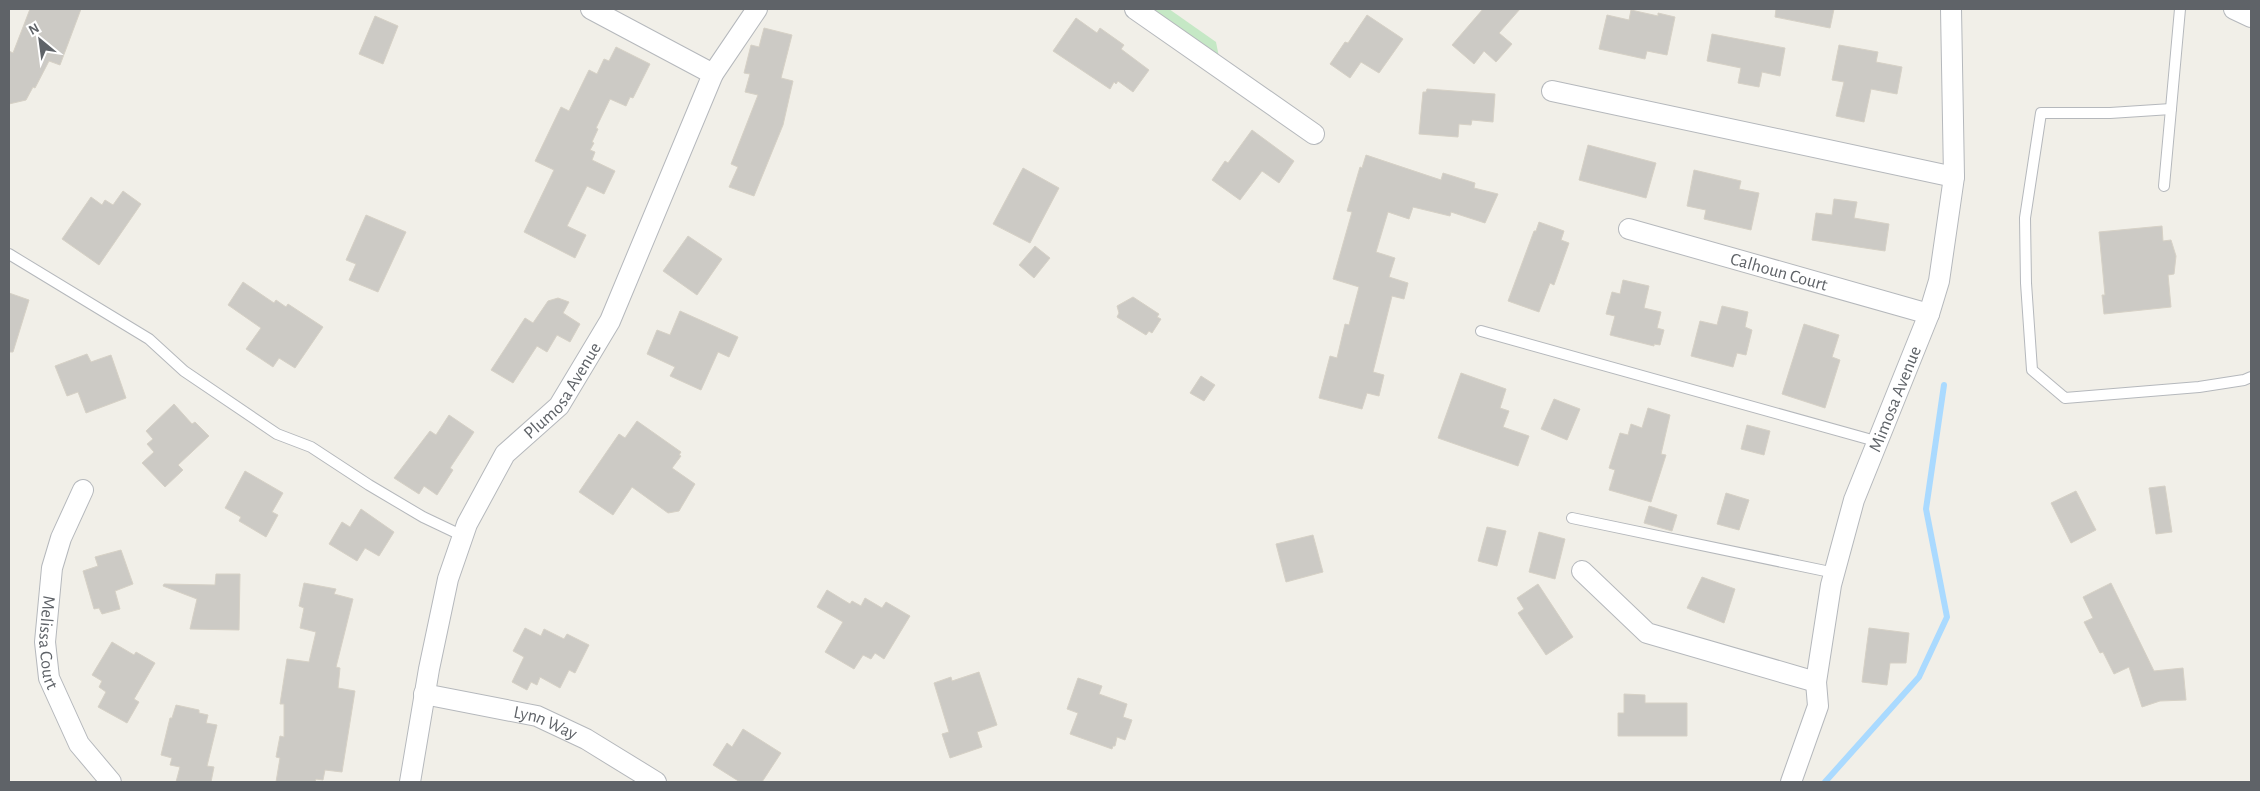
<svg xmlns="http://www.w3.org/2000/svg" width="2260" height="791" font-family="'Alegreya Sans',sans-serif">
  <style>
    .green { fill: #c5e8c5 }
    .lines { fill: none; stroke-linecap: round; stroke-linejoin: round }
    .stream { stroke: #aadaff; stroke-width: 6 }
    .building { fill: #cccac5; stroke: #d6d1c6 }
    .lane-casing { stroke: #b5b8bc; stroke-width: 12 }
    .street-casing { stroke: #b5b8bc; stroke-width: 22 }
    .lane { stroke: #fff; stroke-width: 10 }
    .street { stroke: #fff; stroke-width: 20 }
    .labels { text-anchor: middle; stroke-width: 4.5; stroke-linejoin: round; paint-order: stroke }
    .street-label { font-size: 18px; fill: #5f6368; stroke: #fff }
  </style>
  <rect width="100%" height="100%" fill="#f1efe8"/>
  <polygon class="green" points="1144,9 1169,9 1216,42 1220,62"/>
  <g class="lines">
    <polyline class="stream" points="1825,782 1919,677 1947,617 1926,509 1944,385"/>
  </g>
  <g class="building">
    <polygon points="30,9 81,9 60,65 49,61 35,88 33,87 26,100 9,104 9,51 13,53"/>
    <polygon points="1483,9 1520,9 1499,33 1512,44 1496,62 1484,51 1474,64 1452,45"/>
    <polygon points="1776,9 1834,9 1830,28 1775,17"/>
    <polygon points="1631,10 1658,16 1658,13 1675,17 1667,55 1647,51 1645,59 1599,49 1607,15 1629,20"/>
    <polygon points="1367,15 1403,39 1379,73 1361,62 1350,78 1330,64 1345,42 1348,43"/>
    <polygon points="375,16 398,26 383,64 359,54"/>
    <polygon points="1076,18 1097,33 1100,28 1124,45 1121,49 1149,70 1133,92 1118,81 1116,84 1114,82 1110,89 1053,51"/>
    <polygon points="764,28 792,35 781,78 793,81 783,125 754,196 729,187 738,167 731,164 758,95 745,92 750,74 744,73 751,45 759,47"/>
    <polygon points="1712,34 1785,48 1780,76 1762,72 1759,87 1738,83 1741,68 1707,61"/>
    <polygon points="1839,45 1878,52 1876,62 1902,67 1897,94 1871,89 1864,122 1836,116 1844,82 1832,80"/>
    <polygon points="616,47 650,64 633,98 630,97 626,106 610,99 596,128 598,129 592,142 594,143 590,150 595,152 592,160 615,171 604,194 587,186 567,226 586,235 575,258 524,232 554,170 535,161 561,107 569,111 589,70 597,74 604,59 609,61"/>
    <polygon points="1427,89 1495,94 1493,122 1472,120 1471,125 1459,124 1458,137 1419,134 1423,92 1426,92"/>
    <polygon points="1252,130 1294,161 1279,183 1262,171 1240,200 1212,180 1225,161 1228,163"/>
    <polygon points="1588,145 1656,163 1646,198 1579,180"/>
    <polygon points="1366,155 1441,180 1443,173 1475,183 1474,188 1498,194 1485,223 1451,212 1450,216 1413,207 1409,219 1388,212 1376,252 1395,258 1389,277 1408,283 1404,299 1392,296 1373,372 1384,375 1379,396 1367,393 1362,409 1319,398 1330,356 1337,358 1345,324 1349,325 1359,287 1333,279 1352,212 1347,211 1360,167 1362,168"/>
    <polygon points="1023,168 1059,188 1030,243 993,224"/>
    <polygon points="1694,170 1741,181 1739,189 1759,193 1751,230 1704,219 1706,210 1687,206"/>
    <polygon points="123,191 141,204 99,265 62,239 91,197 102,205 105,200 113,205"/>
    <polygon points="1834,199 1857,202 1854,218 1889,224 1885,251 1812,240 1816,213 1832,215"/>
    <polygon points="366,215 406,232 378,292 349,280 356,264 346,260"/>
    <polygon points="1539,222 1564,231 1561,240 1569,243 1554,285 1550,283 1539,312 1508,301 1534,231 1536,231"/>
    <polygon points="2162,226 2163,241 2171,240 2176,256 2174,274 2168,275 2171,307 2104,314 2102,295 2105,295 2099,232"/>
    <polygon points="688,236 722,259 697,295 663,271"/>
    <polygon points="1035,246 1050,258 1034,278 1019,265"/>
    <polygon points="1623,280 1649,286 1644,308 1661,312 1657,328 1664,330 1660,345 1654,344 1654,346 1610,335 1615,316 1606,314 1612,292 1620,294"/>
    <polygon points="243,282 274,303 276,300 286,307 288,304 323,327 295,368 279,358 273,367 246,349 261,328 228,305"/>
    <polygon points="9,293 29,300 13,352 9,352"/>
    <polygon points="1133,297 1159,314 1157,317 1161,319 1152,333 1149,331 1146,335 1117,317 1119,313 1117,306"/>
    <polygon points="558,298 569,302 563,313 580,324 570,342 557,335 547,352 537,346 513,383 491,370 525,318 533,323 548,301"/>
    <polygon points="1722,306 1748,312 1745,327 1752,330 1746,355 1737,353 1733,367 1691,356 1700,321 1717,325"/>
    <polygon points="680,311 738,337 729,357 718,352 701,390 670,376 675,367 647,354 657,330 670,335"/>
    <polygon points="1804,324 1839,335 1832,357 1840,360 1825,408 1782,394"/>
    <polygon points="87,354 91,362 111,355 126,398 86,413 78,392 67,396 55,366"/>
    <polygon points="1461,373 1506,389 1500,408 1509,411 1503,427 1529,436 1518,466 1438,438"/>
    <polygon points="1201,376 1215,385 1204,401 1190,393"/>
    <polygon points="1554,399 1580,409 1567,440 1541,429"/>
    <polygon points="174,404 192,424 195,422 209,436 178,465 183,470 165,487 142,463 154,452 147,444 153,439 146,431"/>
    <polygon points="1648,408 1670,415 1661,454 1666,455 1651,502 1609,490 1615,470 1609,468 1620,433 1628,435 1631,424 1642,428"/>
    <polygon points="449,415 474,432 450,468 453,470 437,495 424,486 419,494 394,478 430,431 436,435"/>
    <polygon points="637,421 681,452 679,455 681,456 672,468 695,484 679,511 668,513 632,487 613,515 579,492 619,434 625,438"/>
    <polygon points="1747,425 1770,431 1764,455 1741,449"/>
    <polygon points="245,471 283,493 272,512 278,515 266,537 239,521 241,517 225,508"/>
    <polygon points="2165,486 2172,532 2156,534 2149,488"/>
    <polygon points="2076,491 2096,530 2071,543 2051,503"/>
    <polygon points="1726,493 1749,500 1739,530 1717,524"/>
    <polygon points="1649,506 1677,515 1672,531 1644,523"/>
    <polygon points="361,509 394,532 379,556 365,548 357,561 329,544 342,522 350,527"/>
    <polygon points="1487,527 1506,531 1497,566 1478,561"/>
    <polygon points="1539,532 1565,539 1555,579 1529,572"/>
    <polygon points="1313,535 1323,572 1286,582 1276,544"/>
    <polygon points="121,550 133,584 115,591 120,609 102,614 99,608 94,609 83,571 98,566 95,557"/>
    <polygon points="216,574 240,574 239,630 190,629 197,599 163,586 164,584 215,585"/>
    <polygon points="1702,577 1735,589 1724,623 1687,608"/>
    <polygon points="304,583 336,589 334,594 353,599 336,667 340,668 338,688 355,691 342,772 325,770 323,780 316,779 315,782 276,782 280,758 276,757 280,736 284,737 284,704 280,704 287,659 309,662 316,632 300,628 304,608 299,606"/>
    <polygon points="2111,583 2154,671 2183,668 2186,700 2160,701 2142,707 2129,667 2114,674 2103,652 2100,653 2084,622 2093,618 2083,597"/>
    <polygon points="1538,584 1573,637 1546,655 1518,613 1524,609 1517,598"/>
    <polygon points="827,590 850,604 852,601 861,606 865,598 882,608 886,602 910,616 884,659 875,653 871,659 863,655 854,669 825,652 843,622 817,607"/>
    <polygon points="525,628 541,636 544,629 564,639 567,634 589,645 575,673 569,670 560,688 540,677 537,685 531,682 527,690 512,682 524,657 513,651"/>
    <polygon points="1869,628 1909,633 1906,663 1890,663 1887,685 1862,682"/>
    <polygon points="112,642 134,655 136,652 155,663 134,699 139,702 127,723 98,707 106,692 99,687 102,681 92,675"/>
    <polygon points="979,672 997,725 977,732 982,747 950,758 942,734 949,732 934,683 951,677 952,681"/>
    <polygon points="1078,678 1102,686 1099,694 1127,704 1123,717 1132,720 1125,740 1117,737 1115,746 1113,746 1112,749 1070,734 1078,713 1067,709"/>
    <polygon points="1624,694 1645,695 1645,703 1687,703 1687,736 1618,736 1618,713 1624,713"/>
    <polygon points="176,705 199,710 199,713 208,715 206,723 217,725 207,766 214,767 211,782 176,782 180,767 170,765 172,758 161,755 170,718 172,718"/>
    <polygon points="743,729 781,753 762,782 740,782 713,765 727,743 732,747"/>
  </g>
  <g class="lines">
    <g class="lane-casing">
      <g id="lane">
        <polyline points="2171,109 2110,113 2041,113 2025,218 2026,283 2032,370 2065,398 2199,387 2244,380 2251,377"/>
        <polyline points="2164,186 2180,9"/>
        <polyline points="9,254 149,339 184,371 277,434 311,447 369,485 423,517 463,536"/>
        <polyline points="1481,331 1879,442"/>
        <polyline points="1572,518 1835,573"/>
      </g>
    </g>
    <g class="street-casing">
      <g id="street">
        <polyline points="591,9 713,74"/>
        <polyline points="1135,9 1314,134"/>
        <polyline points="2234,9 2251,17"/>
        <polyline points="1552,91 1954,177"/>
        <path id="s1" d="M1629,229L1929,314"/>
        <path id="s2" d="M83,490L61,538L52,568L45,642L49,678L79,744L111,782"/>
        <polyline points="1582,571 1647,633 1816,682"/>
        <path id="s3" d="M424,694L537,716L586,739L656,782"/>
        <path id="s4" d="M410,782L429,669L448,579L467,524L505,454L559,406L610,321L713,74L757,9"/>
        <path id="s5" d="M1791,782L1818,706L1816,682L1831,585L1854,500L1929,314L1939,281L1954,177L1951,9"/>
      </g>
    </g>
    <use href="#lane" class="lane"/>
    <use href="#street" class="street"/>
  </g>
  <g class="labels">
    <g class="street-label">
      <text dy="6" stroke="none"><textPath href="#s1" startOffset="156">Calhoun Court</textPath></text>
      <text dy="6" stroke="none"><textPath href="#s4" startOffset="431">Plumosa Avenue</textPath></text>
      <text dy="6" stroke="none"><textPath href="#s5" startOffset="400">Mimosa Avenue</textPath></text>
      <text dy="6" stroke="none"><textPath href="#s2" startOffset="159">Melissa Court</textPath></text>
      <text dy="6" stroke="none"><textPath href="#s3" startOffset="125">Lynn Way</textPath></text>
    </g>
  </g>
  <rect width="2260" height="791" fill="none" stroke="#5f6368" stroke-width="20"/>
  <g transform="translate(40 40) rotate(331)" stroke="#ffffff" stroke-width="4" paint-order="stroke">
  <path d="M0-4L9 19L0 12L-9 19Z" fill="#5f6368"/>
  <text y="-8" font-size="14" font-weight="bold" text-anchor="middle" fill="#5f6368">N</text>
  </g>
</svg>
